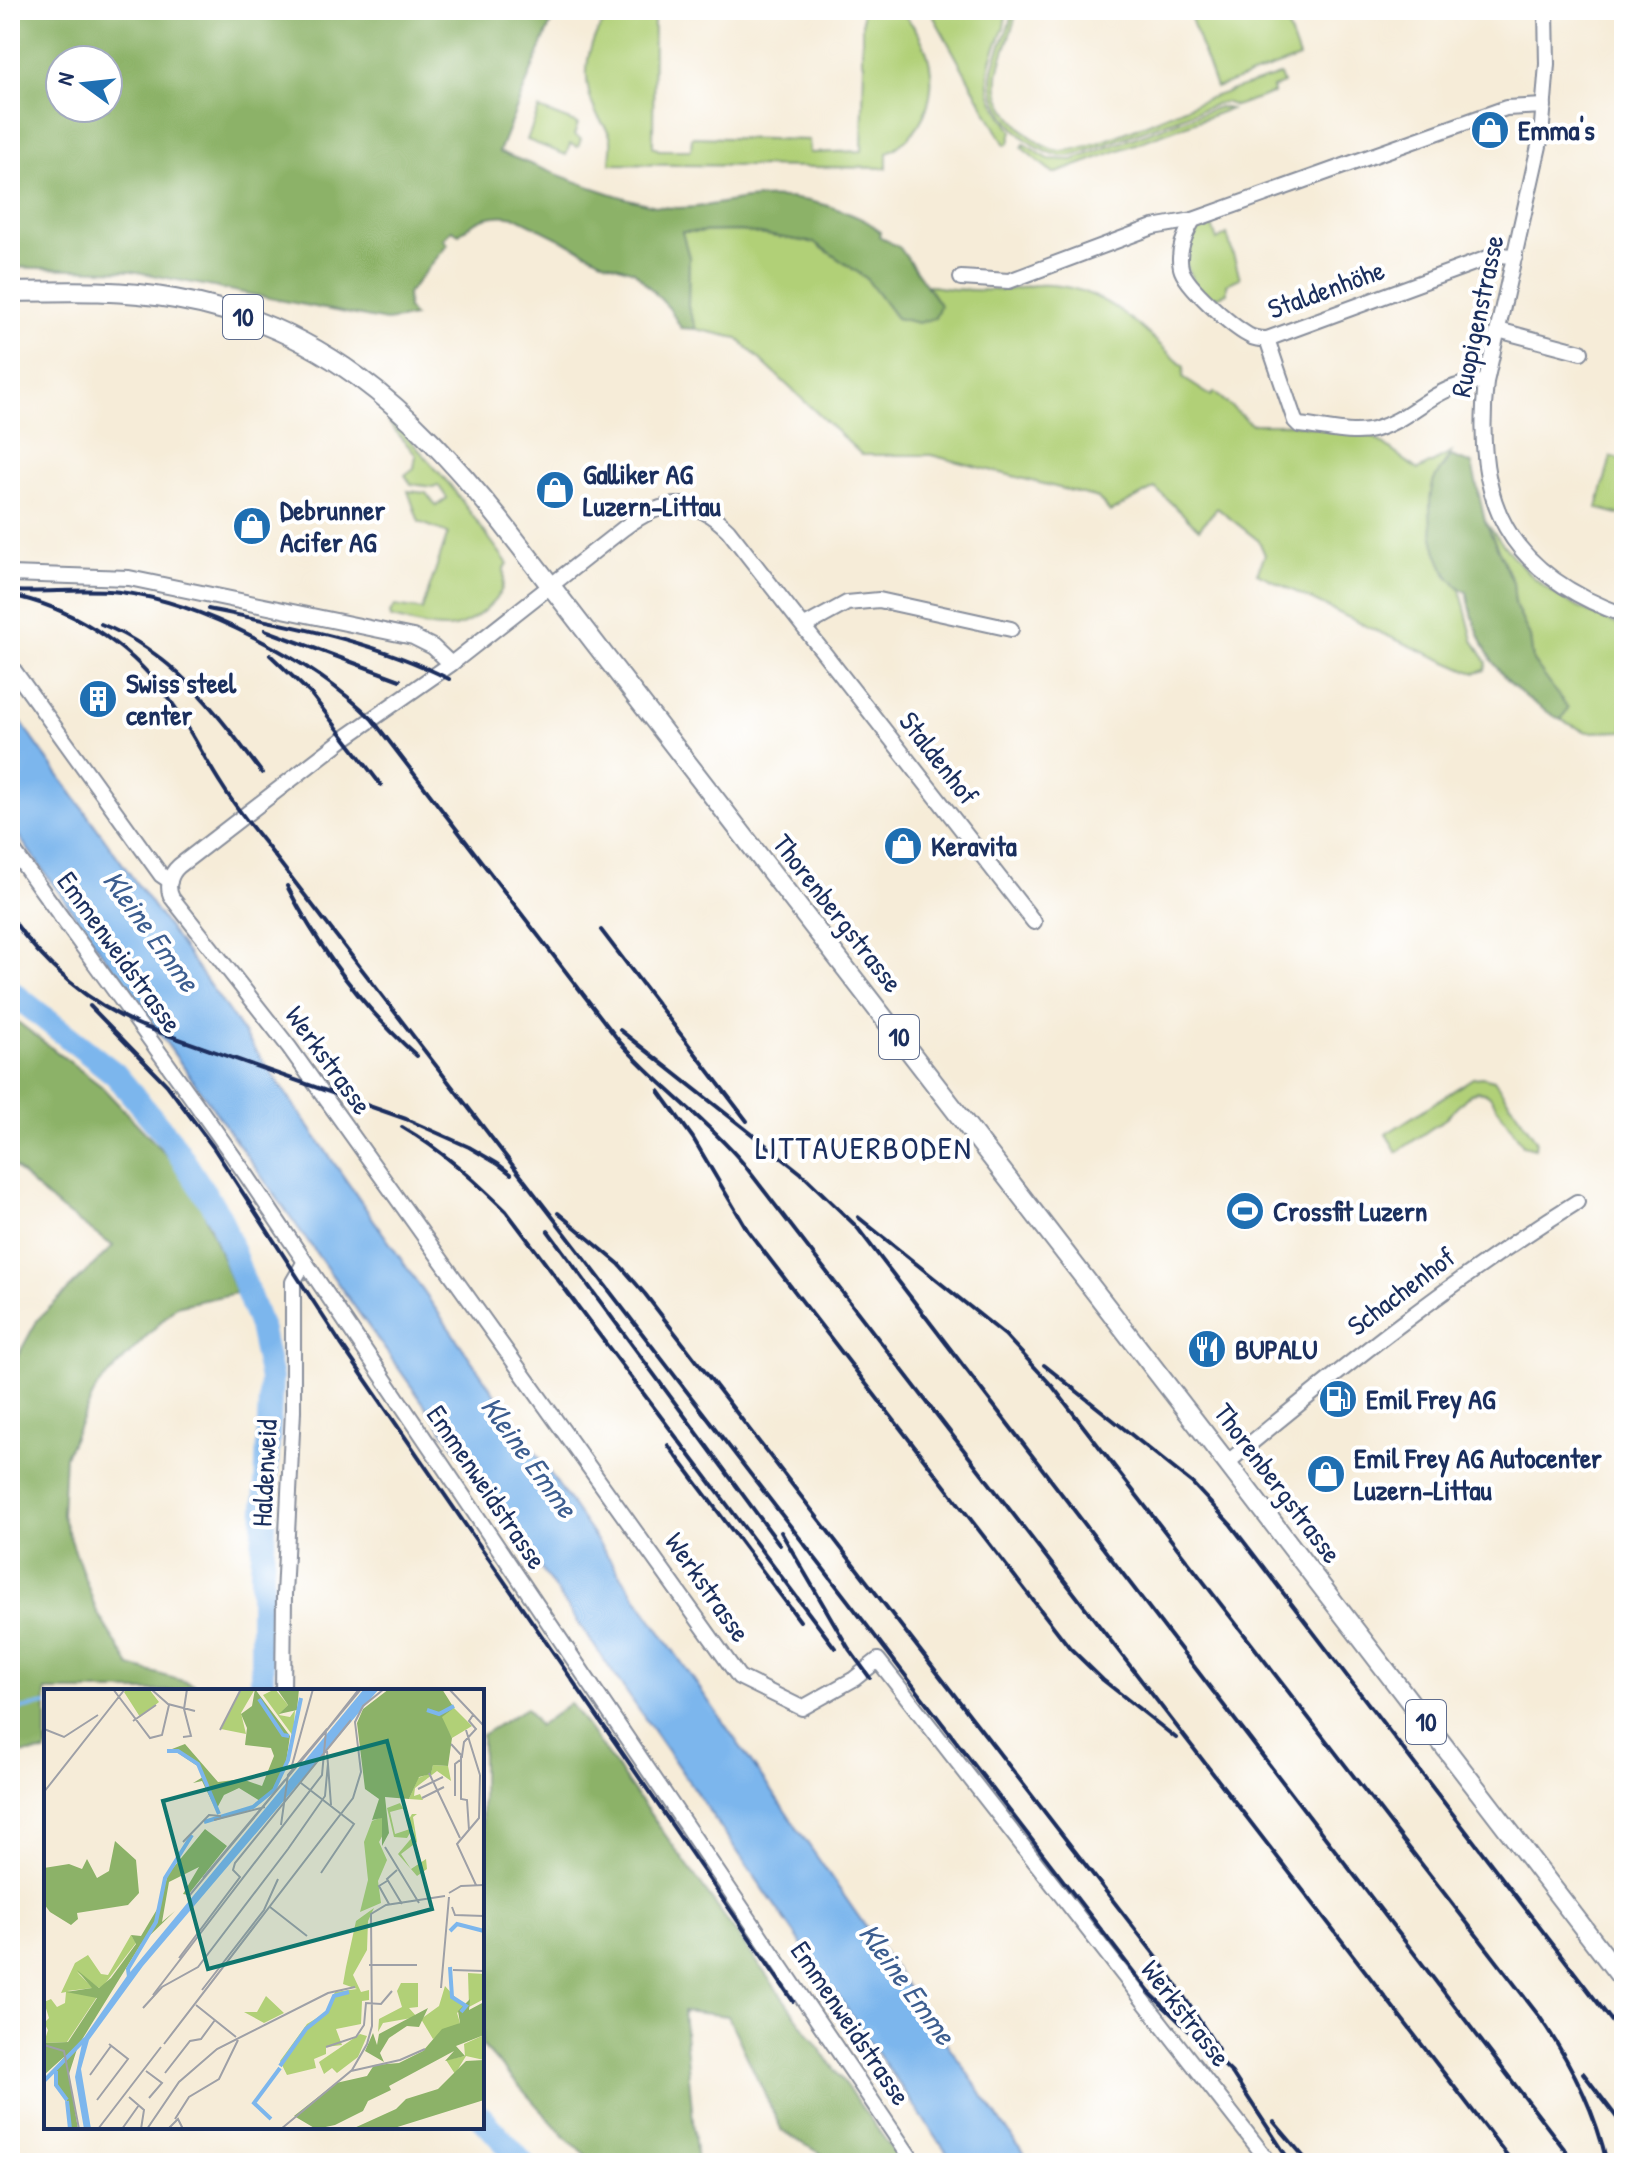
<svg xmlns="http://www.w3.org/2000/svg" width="1634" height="2173" font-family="'Patrick Hand',sans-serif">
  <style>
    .green { fill: #b1d077; stroke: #66806a; stroke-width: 2 }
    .forest { fill: #8cb268; stroke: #547063; stroke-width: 2; fill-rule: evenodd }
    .water { fill: #7cb6ed; stroke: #4c72a6; stroke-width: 2 }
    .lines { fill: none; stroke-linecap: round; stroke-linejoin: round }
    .stream { stroke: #7cb6ed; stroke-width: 4 }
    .river { stroke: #7cb6ed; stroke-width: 24 }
    .minor-casing { stroke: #888e9b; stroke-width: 18 }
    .major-casing { stroke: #888e9b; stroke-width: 22 }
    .minor { stroke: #fff; stroke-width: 14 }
    .major { stroke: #fff; stroke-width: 18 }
    .rail { stroke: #1b2f5e; stroke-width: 4 }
    .labels { text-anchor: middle; stroke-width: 8; stroke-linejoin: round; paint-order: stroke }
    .shield { fill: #fff; stroke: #5f6d8e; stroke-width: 2 }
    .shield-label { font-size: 26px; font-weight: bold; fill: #1b2f5e }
    .poi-label { font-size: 28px; font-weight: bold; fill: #1b2f5e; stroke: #fff; text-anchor: start }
    .street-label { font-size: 28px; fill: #1b2f5e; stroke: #fff }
    .water-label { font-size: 30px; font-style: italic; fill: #3d5e90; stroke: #fff }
    .quarter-label { font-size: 32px; letter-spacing: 2px; fill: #1b2f5e; stroke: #fff }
    .inset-river { fill: none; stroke: #7cb6ed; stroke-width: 4 }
    .inset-road { fill: none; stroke: #9ea0a7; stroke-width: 2 }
    .view { fill: #0f766e; fill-opacity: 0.15; stroke: #0f766e; stroke-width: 4 }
    .inset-edge { fill: none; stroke: #1b2f5e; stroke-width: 4 }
  </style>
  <rect width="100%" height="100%" fill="#fff"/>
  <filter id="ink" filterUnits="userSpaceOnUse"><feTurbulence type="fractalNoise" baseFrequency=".0125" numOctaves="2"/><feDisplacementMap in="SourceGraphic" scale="16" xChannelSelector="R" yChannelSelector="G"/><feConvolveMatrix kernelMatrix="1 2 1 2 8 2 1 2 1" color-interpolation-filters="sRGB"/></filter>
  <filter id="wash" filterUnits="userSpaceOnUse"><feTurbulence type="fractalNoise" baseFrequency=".006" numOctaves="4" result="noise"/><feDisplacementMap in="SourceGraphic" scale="32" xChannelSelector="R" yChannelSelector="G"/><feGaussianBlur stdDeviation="1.8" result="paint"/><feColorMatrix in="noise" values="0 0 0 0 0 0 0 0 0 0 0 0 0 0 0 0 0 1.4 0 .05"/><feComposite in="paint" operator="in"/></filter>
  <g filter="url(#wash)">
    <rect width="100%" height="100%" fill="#f6ecd8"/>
    <g class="green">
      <path d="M615,10H654L653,147L659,150H691L692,137L809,140L810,153L862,151L864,62L862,61V10H899C944,51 944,123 887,153V168L610,164C610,156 612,147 611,139C610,131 600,121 596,113C579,77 586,37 615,10Z"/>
      <path d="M930,10H1006C1007,24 1001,35 996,47C980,85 991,100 1012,131L1009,143L1005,145Z"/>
      <path d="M1010,10H1014L1015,18C1010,41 995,65 998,89C1000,111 1036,149 1060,151C1087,152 1174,112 1204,100C1229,91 1255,83 1280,75L1283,84L1272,88L1273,93L1235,106L1224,102L1217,104L1076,155C1039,164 992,116 992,79C993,58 1005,39 1011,19Z"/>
      <polygon points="1188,10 1282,10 1299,58 1216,88"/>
      <polygon points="1219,107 1230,109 1057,173 1053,173 1022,148 1024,144 1049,159 1073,160"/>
      <polygon points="539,109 578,124 574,135 581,139 578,147 570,144 566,155 527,140"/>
      <polygon points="1212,226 1217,240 1227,234 1240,278 1227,284 1227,293 1214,298 1195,286 1186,265 1186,243 1200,227"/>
      <path d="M741,231L815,243L866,278L896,318L940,306L927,285C953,291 985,291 1013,289C1021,288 1029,285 1037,285C1101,282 1140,327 1184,367L1183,378L1211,396L1214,392L1251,424H1293L1371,435L1418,470L1451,453L1433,482V528L1446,574L1460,589L1473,640L1487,663L1485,670L1476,673L1465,670L1372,629L1257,573L1265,555L1259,541L1217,508L1199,529L1155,488L1110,512L1098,498L931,455H862L737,338L696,329L688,307L689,257L681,232Z"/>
      <path d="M389,423L398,426L450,485L508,564L504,568C505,585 502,594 489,606C454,640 434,627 391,618L390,613L395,606L422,610L448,533L419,522L408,491L426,493L436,506L447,498L438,485L433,487L411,484L405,475L414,468L416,455Z"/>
      <polygon points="1611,457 1624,460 1624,516 1597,508"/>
      <path d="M1485,521C1528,580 1555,602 1624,627V731L1587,732L1561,720L1567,708L1533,661L1530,637L1515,605L1513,582Z"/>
      <polygon points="1482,1077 1494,1080 1536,1140 1535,1148 1523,1145 1489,1095 1478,1091 1470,1094 1445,1119 1397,1152 1386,1134 1473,1078"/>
    </g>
    <g class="forest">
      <path d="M10,10H556L499,152C550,171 602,194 656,206C686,212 716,203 747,199C779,195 813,199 843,211C857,217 870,221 880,232L879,236L900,248L940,305L935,318L918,323L896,318L866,278L815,243L741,231L682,232L689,257L688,307L696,329L681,328L669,308L634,271L606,262L516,217C492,212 476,219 459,234L452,230L443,239L448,244L407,294L408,309L414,317L386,321L132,271L10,267ZM60,60H108V108H60Z"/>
      <path d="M1451,456L1472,464L1485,521L1513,582L1515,605L1530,637L1533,661L1568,708L1561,720C1505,689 1479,656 1467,592C1435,578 1424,514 1433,483C1436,474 1446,464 1451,456Z"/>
      <path d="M10,1016L101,1086L192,1182L236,1293L176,1306L97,1387L65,1456L62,1515L97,1612L130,1666L194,1684L198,1691H46V1752L10,1754V1370L38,1319L113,1246C76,1220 39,1196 10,1161Z"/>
      <polygon points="570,1703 902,2163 837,2163 782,2131 728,2016 683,2011 697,2163 595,2163 567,2139 482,2045 482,1735 526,1708 539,1726"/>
    </g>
    <polygon class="water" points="10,707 229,1012 1030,2163 954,2163 511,1526 10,824"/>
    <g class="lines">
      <g class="stream">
        <polyline points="261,1691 262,1690"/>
        <polyline points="10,1711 46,1704"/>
      </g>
      <g class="river">
        <polyline points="10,991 115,1074 171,1141 220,1217 260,1326 271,1379 262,1571 262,1691"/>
        <polyline points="482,2118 523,2163"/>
      </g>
    </g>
  </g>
  <g filter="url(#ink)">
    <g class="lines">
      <g class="minor-casing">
        <g id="minor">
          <path d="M1546,10L1547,64L1541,137L1486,382C1473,502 1507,573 1624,615"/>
          <path d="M1193,220C1185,235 1177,251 1181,268C1185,286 1232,326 1248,335C1254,339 1260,339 1267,339L1496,255L1515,256"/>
          <polyline points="961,278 1009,281 1153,227 1193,220 1506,108 1544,106"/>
          <polyline points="1498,330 1581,352"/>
          <path d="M1267,339L1295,421L1299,425C1322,427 1351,436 1373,430C1417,418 1435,381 1486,382"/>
          <polyline points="10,574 129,578 413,637 433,647 451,664"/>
          <polyline points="805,626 847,603 879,600 1011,629"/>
          <polyline points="10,665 161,875 170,881"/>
          <path d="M10,846C89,956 169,1064 247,1176L914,2163"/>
          <path d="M1034,922L728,530C692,494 662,500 624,528L451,664L345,738L179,866C170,874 166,887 172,898L289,1047L739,1677L802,1708L854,1679L878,1660L1270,2163"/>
          <path d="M1227,1463C1339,1370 1453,1279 1577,1202"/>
          <polyline points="283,1691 284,1595 293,1411 293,1282 304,1263"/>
        </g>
      </g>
      <g class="major-casing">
        <path id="major" d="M10,292C65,291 120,289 175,299C320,324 411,409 500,520L1227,1463L1624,1981"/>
      </g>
      <use href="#minor" class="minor"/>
      <use href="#major" class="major"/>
      <g class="rail">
        <path d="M10,591C47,593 83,588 120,592C201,602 314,661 372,719L619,1041C657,1085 705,1118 742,1162L1513,2163"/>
        <path d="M19,597C81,612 136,651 172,703C191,730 205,760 223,787C236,808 252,827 267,846L1149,1992L1232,2073L1291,2163"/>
        <path d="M208,609C291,626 373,640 449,679"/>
        <path d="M101,624C173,652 217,713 262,773"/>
        <polyline points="265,630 400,680"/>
        <polyline points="270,655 311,694 381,785"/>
        <path d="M287,886C320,950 363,1008 417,1056"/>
        <path d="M10,916C44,965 87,1003 142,1026L406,1119L469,1147L498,1164L511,1174"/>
        <polyline points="601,930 747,1121"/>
        <polyline points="90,1006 167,1085 213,1147 341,1344 793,2001"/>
        <polyline points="620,1030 801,1173 856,1226 1575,2163"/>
        <polyline points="659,1091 693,1138 748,1231 1070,1648 1103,1680 1176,1738"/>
        <path d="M402,1127C442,1150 473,1179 506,1211L835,1648"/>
        <polyline points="558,1213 619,1264 645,1294 1165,1968 1218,2049"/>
        <path d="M858,1217L1005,1335L1053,1387L1539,2016C1570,2061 1595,2110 1607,2163"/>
        <polyline points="548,1231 780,1545"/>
        <polyline points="1044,1365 1192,1483 1231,1525 1624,2037"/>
        <polyline points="668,1445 800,1621"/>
        <polyline points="781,1532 849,1649 870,1678"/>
        <polyline points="1583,2073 1624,2127"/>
        <polyline points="1274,2122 1309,2163"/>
      </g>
    </g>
  </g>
  <defs>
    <g id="shop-disc" transform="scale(2)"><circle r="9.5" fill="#1f6fb2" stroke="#fff"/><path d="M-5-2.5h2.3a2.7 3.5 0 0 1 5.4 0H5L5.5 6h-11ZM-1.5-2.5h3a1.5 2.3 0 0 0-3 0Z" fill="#fff"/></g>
    <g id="building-disc" transform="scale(2)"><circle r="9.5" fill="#1f6fb2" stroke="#fff"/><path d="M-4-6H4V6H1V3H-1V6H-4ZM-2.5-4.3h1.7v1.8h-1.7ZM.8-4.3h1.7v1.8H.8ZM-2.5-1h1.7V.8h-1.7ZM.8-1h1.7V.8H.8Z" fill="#fff"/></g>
    <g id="stadium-disc" transform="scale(2)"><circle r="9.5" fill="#1f6fb2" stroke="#fff"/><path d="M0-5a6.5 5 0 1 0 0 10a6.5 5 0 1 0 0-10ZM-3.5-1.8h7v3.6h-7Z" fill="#fff"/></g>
    <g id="restaurant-disc" transform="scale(2)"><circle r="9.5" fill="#1f6fb2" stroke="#fff"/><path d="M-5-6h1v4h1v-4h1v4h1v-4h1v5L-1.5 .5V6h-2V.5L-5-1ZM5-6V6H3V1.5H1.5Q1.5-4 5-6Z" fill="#fff"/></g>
    <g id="fuel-disc" transform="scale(2)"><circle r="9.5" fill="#1f6fb2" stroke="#fff"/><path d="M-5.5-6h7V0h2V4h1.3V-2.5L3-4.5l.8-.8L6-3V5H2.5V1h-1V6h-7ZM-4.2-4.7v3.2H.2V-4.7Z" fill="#fff"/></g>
  </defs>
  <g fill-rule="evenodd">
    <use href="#shop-disc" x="1490" y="130"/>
    <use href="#shop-disc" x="555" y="490"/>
    <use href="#shop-disc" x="252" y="526"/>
    <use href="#building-disc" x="98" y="699"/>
    <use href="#shop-disc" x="903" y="846"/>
    <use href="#stadium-disc" x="1245" y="1211"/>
    <use href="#restaurant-disc" x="1207" y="1349"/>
    <use href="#fuel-disc" x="1338" y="1399"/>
    <use href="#shop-disc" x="1326" y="1474"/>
  </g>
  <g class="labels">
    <g class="shield">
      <rect x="223" y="295" width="40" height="44" rx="6"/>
      <rect x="879" y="1015" width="40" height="44" rx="6"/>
      <rect x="1406" y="1700" width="40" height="44" rx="6"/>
    </g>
    <g class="shield-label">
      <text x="243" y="326">10</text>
      <text x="899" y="1046">10</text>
      <text x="1426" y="1731">10</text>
    </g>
    <g class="poi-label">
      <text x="1518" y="140">Emma's</text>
      <text x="583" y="484">Galliker AG<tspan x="583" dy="32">Luzern-Littau</tspan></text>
      <text x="280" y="520">Debrunner<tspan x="280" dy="32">Acifer AG</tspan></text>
      <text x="126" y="693">Swiss steel<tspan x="126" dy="32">center</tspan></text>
      <text x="931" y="856">Keravita</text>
      <text x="1273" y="1221">Crossfit Luzern</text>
      <text x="1235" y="1359">BUPALU</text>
      <text x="1366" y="1409">Emil Frey AG</text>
      <text x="1354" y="1468">Emil Frey AG Autocenter<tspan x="1354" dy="32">Luzern-Littau</tspan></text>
    </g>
    <g class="street-label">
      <text transform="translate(1326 289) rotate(-20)" y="10">Staldenhöhe</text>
      <text transform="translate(1477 316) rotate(-78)" y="10">Ruopigenstrasse</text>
      <text transform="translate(939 758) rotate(52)" y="10">Staldenhof</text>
      <text transform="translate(838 913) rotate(52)" y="10">Thorenbergstrasse</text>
      <text transform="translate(120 952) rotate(54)" y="10">Emmenweidstrasse</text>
      <text transform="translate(329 1060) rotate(54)" y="10">Werkstrasse</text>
      <text transform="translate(1401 1291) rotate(-37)" y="10">Schachenhof</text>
      <text transform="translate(264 1473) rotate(-87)" y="10">Haldenweid</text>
      <text transform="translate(1278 1483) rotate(53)" y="10">Thorenbergstrasse</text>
      <text transform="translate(487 1487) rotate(56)" y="10">Emmenweidstrasse</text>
      <text transform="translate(708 1587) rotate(55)" y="10">Werkstrasse</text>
      <text transform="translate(1186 2013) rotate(52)" y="10">Werkstrasse</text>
      <text transform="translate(851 2023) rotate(56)" y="10">Emmenweidstrasse</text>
    </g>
    <g class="water-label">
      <text transform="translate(151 931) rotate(54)" y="10">Kleine Emme</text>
      <text transform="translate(529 1457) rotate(54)" y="10">Kleine Emme</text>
      <text transform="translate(907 1984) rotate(54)" y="10">Kleine Emme</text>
    </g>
    <g class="quarter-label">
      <text x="864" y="1159">LITTAUERBODEN</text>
    </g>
  </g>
  <g transform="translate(44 1689)">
    <rect width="440" height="440" fill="#f6ecd8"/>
    <path d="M83,0H105L115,13L96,28L80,3ZM197,0H211L197,24L202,45L177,40ZM231,0L244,16L235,26L246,28L251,21L249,47L219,6ZM410,19L428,37L408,49L397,28ZM389,76L404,77L407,92L393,82L371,99L370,107L376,105L379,111L365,110L374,89L387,84ZM356,114L365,130L368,125H373L369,128L373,153L357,165L367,180L382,170L383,180L373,187L354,165L370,146L369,139L363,149L350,148L343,119ZM361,119L366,140L351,145L346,123ZM338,128L341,142L335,153L343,171L334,192L337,214L316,223L324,191L320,153L328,132ZM330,219L324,232L323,261L309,286L317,303L325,301V311L318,312L317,335L292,340L298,356L282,358V365L270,370L272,379L243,386L236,372L263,335L281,324L291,303L313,300L299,295L302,278L312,232ZM87,246L92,254L60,296L55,299L33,283L49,299L23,302L53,308L23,353L0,354L4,341L0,334L5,329L0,313L7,310L13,318L21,314L22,303L17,304L31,274L44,266L57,285L64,286ZM424,284L440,285V310L425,318ZM357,294H374V318L365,319L373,328L339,334L334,343L335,330L358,318L353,302ZM401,297L420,318L413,324L416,334L389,350L377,330L395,317ZM222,307L240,324L220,334L200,323H213ZM316,345L323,347L314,368L293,384L288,379L280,385L275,373ZM440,346V371L422,367L411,385L402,371L421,367L420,355Z" fill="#b1d077" fill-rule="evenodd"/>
    <path d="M211,0L246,47L242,74L227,104L216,112L195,99L180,106L172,121L158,92L149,94L159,88L155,78L128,60L141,55L174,93L198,90L218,97L230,67L227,59L201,56L203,39L197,25L208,17ZM233,0H255L253,21L235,25L244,16ZM345,0H398L410,19L398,28L408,49L404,77L389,76L387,85L375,88L365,110L341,108L345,144L338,157V129L328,131L335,110L321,100L313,34L319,20ZM161,140L183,157L144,206L139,205L155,178L125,193L118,233L131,222L97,255L34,357L25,385L34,440H26L25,415L12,397V379L21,367L0,386V354L24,353L53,309L22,303L48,299L33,281L55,299L67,289L92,255L87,246L97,247L115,217L124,185ZM71,152L92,171L95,204L84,216L33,224L34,230L27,236L6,223L0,215V179L25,175L38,180L43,170L53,189L65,182ZM426,310L425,321L440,313V346L412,357L421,367L401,372L410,362L345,397L347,401L324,412L319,422L291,436L272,440L250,427L292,394L323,387L330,376L355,374L379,362L398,340L416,334L414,322ZM384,319L375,338L363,337L345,349L336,364L340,373L321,362L329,344L333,356L335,345ZM440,371V411L347,440H308L352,420L362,410L394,400L422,372Z" fill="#8cb268"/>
    <path d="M320,0H335L99,277L45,351L37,380L47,440H40L31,388L39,350L83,287Z" fill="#7cb6ed"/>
    <path class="inset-river" d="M215,10L239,46L245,47M383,21L395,25L410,17M123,62H134L154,75L175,125M160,133L209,118L230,101L244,71L257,9M406,242L413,235L440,242M406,278L408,308L422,317L417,323M85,288L84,280L112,233L121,189L148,146M236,377L262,340L283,323L290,307L305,303M12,382V396L23,411M0,392L41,350M23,412L26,440M227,430L210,414L236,379"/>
    <path class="inset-road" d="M69,0L106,49L118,46L125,16M107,0L124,15L151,22M405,0L440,37M89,32L112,16M0,40L20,48L54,26M176,41L197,0M422,41L436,86M139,48L147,47L140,20L143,0M407,55L418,67L420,53L432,40L425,32L429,26M283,62L287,116M417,67V110L423,111L425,141M247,80L269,0M385,84L416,149M257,94L310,135L277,184M374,100L399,88M0,103L81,0M411,107V75L416,71M378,109L400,98M170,131L221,118M237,136L244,86L283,40M139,153L165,126L177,127M341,158L375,214M353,181L343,190L358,215M159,189L241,91M343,192L335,197L345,215M432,196L413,155L435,129L436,86M405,204L417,197L440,196M145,207L317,0M226,218L263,247M408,218L411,226L440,227M135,269L196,188L189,181L191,174L307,31M325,276H373M409,281L440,282M397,299L405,208M158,301L220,221L234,190M109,306L278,86L282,42L315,0M152,316L192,348M99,319L118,298L154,278L244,160L281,107L284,74M120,355L309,109L317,83L311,33L319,17L340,0M0,356L20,362L35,440M282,358L312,348L320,336L322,314L337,315L348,302M102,382L118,394L105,409M307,382L356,371L381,360M121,384L146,352L157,350L171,331M46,386L67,357M85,408L100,421L97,440M53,411L84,370L65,355M131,430L145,408L175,390L194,351M54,440L117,358M78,440L95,416M103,440L135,393L173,360L284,304L311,298M124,440L134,430L139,440M237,440L308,381L323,355L328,337L327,225L342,216L401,207"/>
    <path class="view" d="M343,52L388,220L164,280L119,112Z"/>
    <rect width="440" height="440" class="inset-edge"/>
  </g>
  <rect width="1634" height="2173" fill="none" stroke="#fff" stroke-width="40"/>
  <g transform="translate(84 84) rotate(285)"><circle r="38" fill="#ffffff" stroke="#a4acbf" stroke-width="2"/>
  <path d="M0-6L14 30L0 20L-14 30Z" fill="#1f6fb2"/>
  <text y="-12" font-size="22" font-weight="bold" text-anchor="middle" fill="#1b2f5e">N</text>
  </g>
</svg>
